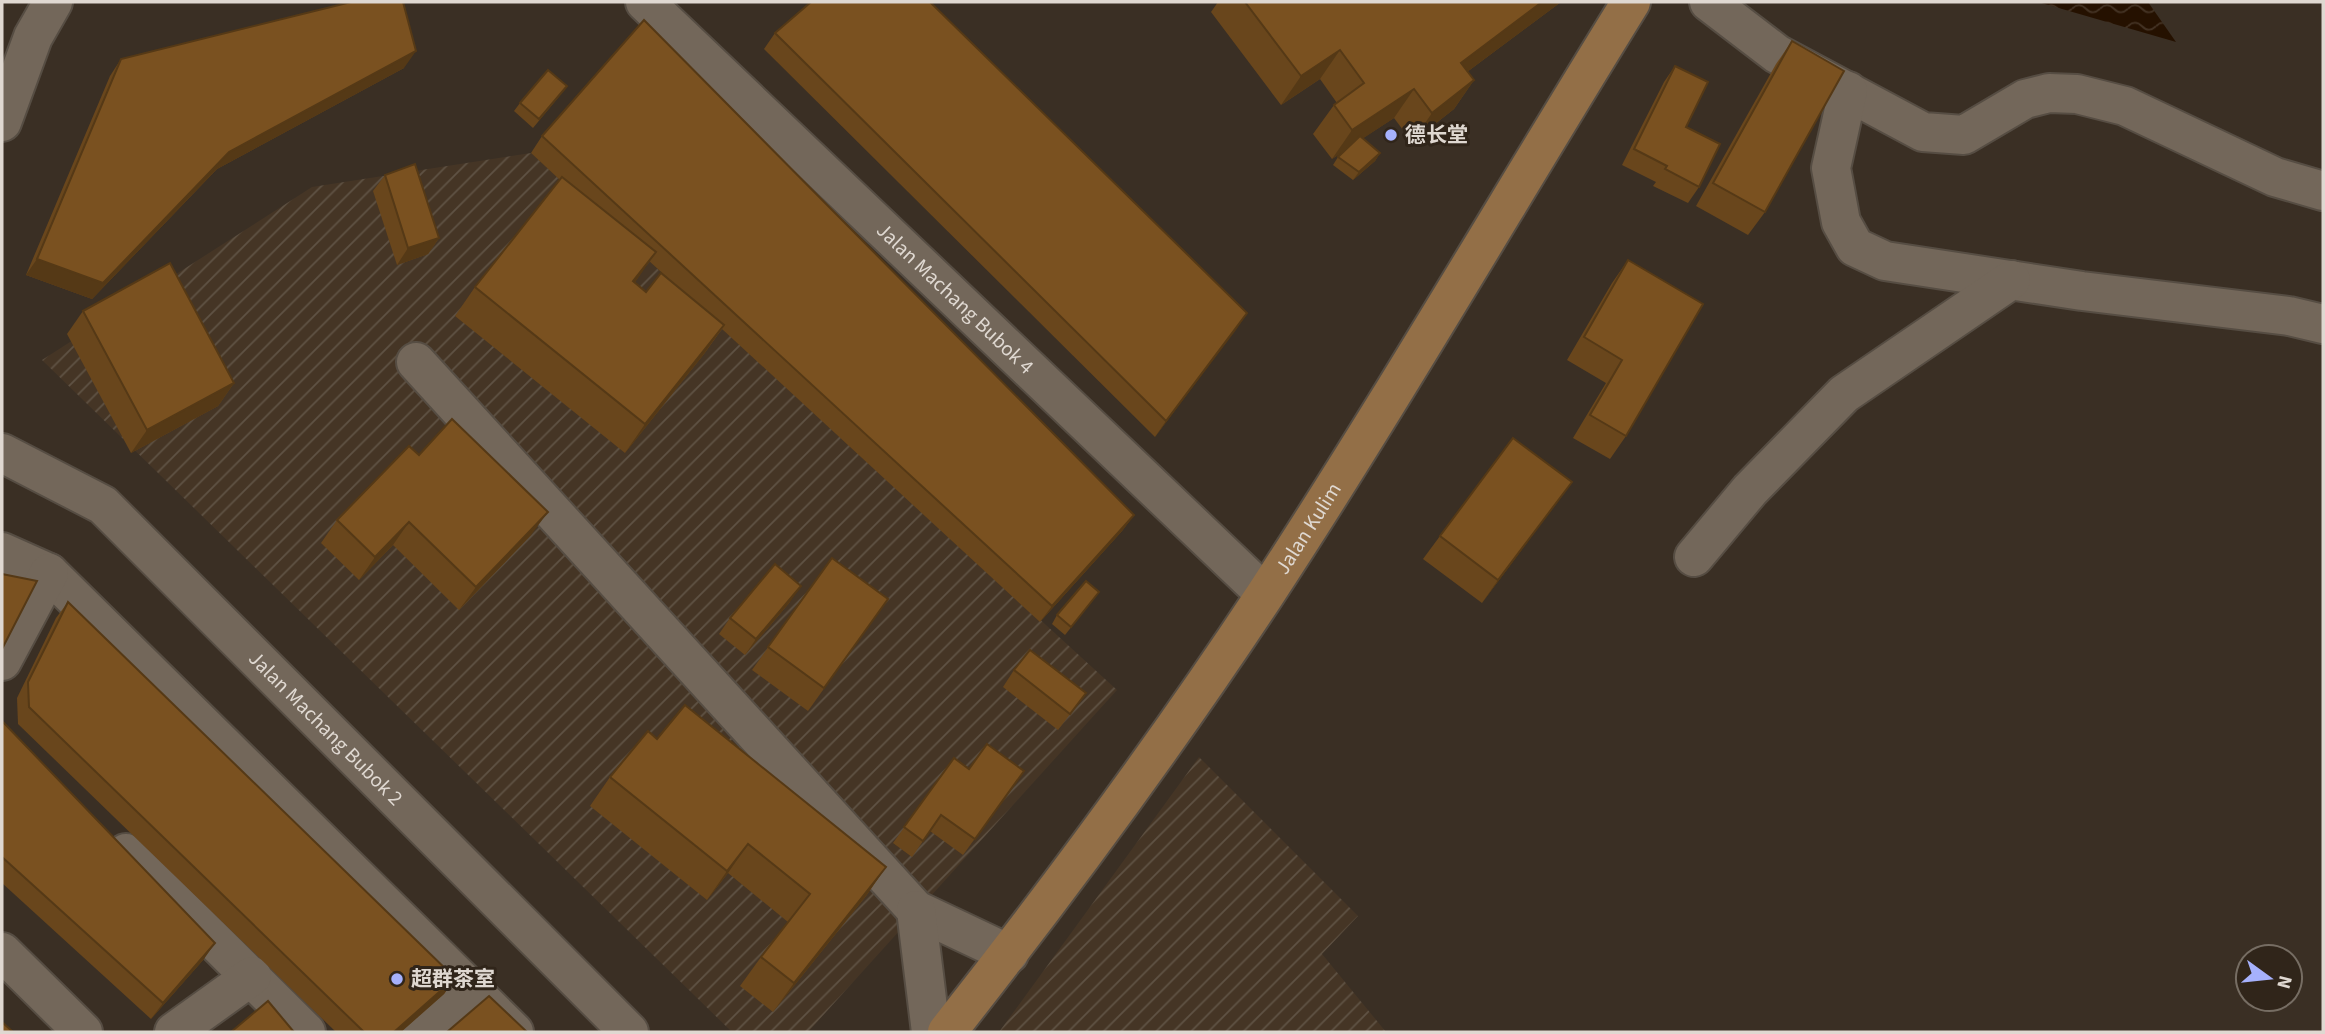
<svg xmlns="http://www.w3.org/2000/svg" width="2325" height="1034" font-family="'Source Sans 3','Noto Sans SC',sans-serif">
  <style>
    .industrial { fill: url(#industrial-furrows) }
    .water { fill: url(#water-waves) }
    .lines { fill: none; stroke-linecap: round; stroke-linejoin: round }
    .minor-casing { stroke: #564d43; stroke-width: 42 }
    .major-casing { stroke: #564d43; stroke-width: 42 }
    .minor { stroke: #73675a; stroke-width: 38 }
    .major { stroke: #936f47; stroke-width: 38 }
    .wall { fill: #69461c; fill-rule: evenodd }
    .shaded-wall { fill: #553916 }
    .building { fill: #7a5120; stroke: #553916; stroke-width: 2 }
    .poi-dot { fill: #a6b1fc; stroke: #30251a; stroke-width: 2.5 }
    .labels { text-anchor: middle; stroke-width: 6; stroke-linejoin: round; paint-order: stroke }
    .poi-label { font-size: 21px; font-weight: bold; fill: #dfd8d1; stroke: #30251a; text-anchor: start }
    .street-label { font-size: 21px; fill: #dfd8d1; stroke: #30251a }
  </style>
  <defs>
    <pattern id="industrial-furrows" width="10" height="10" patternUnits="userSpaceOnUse" patternTransform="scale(1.75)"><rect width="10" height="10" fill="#453525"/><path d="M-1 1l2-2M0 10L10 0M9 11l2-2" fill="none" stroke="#5f5244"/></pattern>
    <pattern id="water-waves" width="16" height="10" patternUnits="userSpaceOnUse" patternTransform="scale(1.75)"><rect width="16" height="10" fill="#251100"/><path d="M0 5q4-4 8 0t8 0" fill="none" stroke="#443324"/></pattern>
  </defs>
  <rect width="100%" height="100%" fill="#3a2f24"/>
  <g class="industrial">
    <polygon points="531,153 1117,690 808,1032 732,1032 42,360 312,187"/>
    <polygon points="1199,757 1358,916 1322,954 1386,1032 999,1032"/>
  </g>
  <polygon class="water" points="2038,2 2148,2 2176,42"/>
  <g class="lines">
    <g class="minor-casing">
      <g id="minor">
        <path id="s1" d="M645,2L1265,594"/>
        <polyline points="1709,2 1777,54 1923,132 1964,135 2025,99 2049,93 2077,94 2125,106 2275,177 2323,191"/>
        <polyline points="1848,91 1831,168 1841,222 1855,247 1885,261 2082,291 2289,316 2323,324"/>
        <polyline points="2,122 33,37 53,2"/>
        <polyline points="416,362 916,910 1009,954"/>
        <path id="s2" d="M2,453L103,505L629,1032"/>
        <polyline points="2,552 49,573 514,1032"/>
        <polyline points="1694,557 1750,490 1844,394 2011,280"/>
        <polyline points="2,661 49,573"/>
        <polyline points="126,853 306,1032"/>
        <polyline points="916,910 931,1032"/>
        <polyline points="2,952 83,1032"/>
        <polyline points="174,1032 252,976"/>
        <polyline points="422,1032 471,990"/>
      </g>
    </g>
    <g class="major-casing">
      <g id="major">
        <path id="s3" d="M947,1032C1058,891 1166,745 1265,595C1392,401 1509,199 1631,2"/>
      </g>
    </g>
    <use href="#minor" class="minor"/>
    <use href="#major" class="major"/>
  </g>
  <g class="wall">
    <polygon points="1218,2 1561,2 1467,72 1474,80 1454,109 1412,142 1394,118 1363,138 1380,153 1375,161 1353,180 1333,165 1338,157 1344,151 1332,159 1313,134 1334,105 1337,103 1320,79 1281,105 1211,12"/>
    <polygon points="775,33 1247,313 1155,437 764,49"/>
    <polygon points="1792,41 1765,212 1748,235 1696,206 1776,64"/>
    <polygon points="121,59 404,68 217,169 92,299 26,275 110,76"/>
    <polygon points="1675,66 1686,127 1699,187 1688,203 1653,186 1656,182 1622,165 1664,82"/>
    <polygon points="561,94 533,128 514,111 520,103"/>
    <path d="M542,136L1134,515L1122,531L1040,622L722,329L704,354L625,453L455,316L475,287L560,180L531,153ZM649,261L671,281L646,292L635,282Z"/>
    <polygon points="385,175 439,238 428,254 397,265 373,191"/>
    <polygon points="1628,260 1626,436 1610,459 1573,438 1606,383 1567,360 1612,283"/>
    <polygon points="83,311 234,383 218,406 131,453 67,334"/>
    <polygon points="419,455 531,535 459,610 393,545 359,580 321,543 337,520"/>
    <polygon points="1572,482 1482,603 1423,559 1440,536"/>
    <polygon points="832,558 888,599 808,711 752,670"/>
    <polygon points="1093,600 1065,635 1052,624 1057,615"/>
    <polygon points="68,602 455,978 444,994 401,1032 336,1032 18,724 17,698 56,618"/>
    <polygon points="790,602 745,655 719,634 730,618"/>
    <polygon points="1014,670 1074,709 1058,730 1003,687"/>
    <polygon points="2,721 204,959 151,1019 2,883"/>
    <polygon points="657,739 886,867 866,896 773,1012 740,986 761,957 788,922 728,873 707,900 590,806 610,777"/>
    <polygon points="954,758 969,769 1024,771 963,855 930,831 912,857 893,843"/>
  </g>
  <g class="shaded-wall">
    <polygon points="1542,2 1561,2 1440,92 1461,63"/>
    <polygon points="1340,50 1320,79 1281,105 1301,76"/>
    <polygon points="416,51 404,68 217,169 92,299 26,275 37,259 229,152"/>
    <polygon points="1474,80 1454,109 1412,142 1432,113"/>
    <polygon points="1414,89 1394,118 1332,159 1352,130"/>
    <polygon points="1380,153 1375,161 1353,180 1359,172"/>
    <polygon points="439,238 428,254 397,265 408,248"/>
    <polygon points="656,252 636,281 613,310 633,281"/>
    <polygon points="1247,313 1236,330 1155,437 1166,421"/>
    <polygon points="724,325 704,354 625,453 645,424"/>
    <polygon points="234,383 218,406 131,453 147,430"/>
    <polygon points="1572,482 1555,505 1482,603 1498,580"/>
    <polygon points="548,512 531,535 459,610 476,587"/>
    <polygon points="1134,515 1122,531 1040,622 1052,606"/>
    <polygon points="409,522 393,545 359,580 375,557"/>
    <polygon points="801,586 790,602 745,655 756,639"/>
    <polygon points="748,844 728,873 707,900 727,871"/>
    <polygon points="886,867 866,896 773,1012 794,983"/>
    <polygon points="215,943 204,959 151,1019 163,1003"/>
    <polygon points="455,978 444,994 401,1032 394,1032"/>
  </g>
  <g class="building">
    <polygon points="351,2 403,2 416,51 229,152 103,283 37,259 121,59"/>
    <polygon points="811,2 930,2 1247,313 1166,421 775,33"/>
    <polygon points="1245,2 1542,2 1461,63 1474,80 1432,113 1414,89 1352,130 1334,105 1364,83 1340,50 1301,76"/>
    <polygon points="644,20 1134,515 1052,606 542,136"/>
    <polygon points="1792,41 1844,71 1765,212 1713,183"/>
    <polygon points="1675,66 1708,82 1686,127 1720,144 1699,187 1665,169 1667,166 1634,149"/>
    <polygon points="548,70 567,86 539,119 520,103"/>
    <polygon points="1360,136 1380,153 1359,172 1338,157"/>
    <polygon points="415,164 439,238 408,248 385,175"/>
    <polygon points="562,177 656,252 633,281 646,292 661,273 724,325 645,424 475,287"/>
    <polygon points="1628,260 1703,304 1626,436 1590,415 1622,360 1584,337"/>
    <polygon points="170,263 234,383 147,430 83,311"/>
    <polygon points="452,419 548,512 476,587 409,522 375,557 337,520 409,446 419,455"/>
    <polygon points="1513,438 1572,482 1498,580 1440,536"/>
    <polygon points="832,558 888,599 824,688 768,647"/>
    <polygon points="775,564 801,586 756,639 730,618"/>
    <polygon points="2,574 37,581 2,649"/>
    <polygon points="1086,581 1099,592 1071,627 1057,615"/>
    <polygon points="68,602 455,978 394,1032 364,1032 29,707 28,682"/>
    <polygon points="1030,650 1086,693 1070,714 1014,670"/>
    <polygon points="685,705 886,867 794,983 761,957 810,894 748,844 727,871 610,777 648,731 657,739"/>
    <polygon points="2,721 215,943 163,1003 2,857"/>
    <polygon points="987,744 1024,771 975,839 941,815 923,841 904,827 954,758 969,769"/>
    <polygon points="489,996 527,1032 447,1032"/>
    <polygon points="268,1001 294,1032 231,1032"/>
    <polygon points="2,1022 13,1032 2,1032"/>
  </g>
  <g class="poi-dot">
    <circle cx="1391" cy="135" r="7"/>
    <circle cx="397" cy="979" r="7"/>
  </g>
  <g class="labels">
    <g class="poi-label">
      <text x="1405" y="142">德长堂</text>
      <text x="411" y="986">超群茶室</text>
    </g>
    <g class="street-label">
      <text dy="7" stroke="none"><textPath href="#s1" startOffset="429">Jalan Machang Bubok 4</textPath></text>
      <text dy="7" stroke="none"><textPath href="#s3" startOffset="620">Jalan Kulim</textPath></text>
      <text dy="7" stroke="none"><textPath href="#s2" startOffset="429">Jalan Machang Bubok 2</textPath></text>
    </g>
  </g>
  <rect width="2325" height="1034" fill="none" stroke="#dfd8d1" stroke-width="7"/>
  <g transform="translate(2269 978) rotate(105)"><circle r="33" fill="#30251a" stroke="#766d63" stroke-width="2"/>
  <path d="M0-5L12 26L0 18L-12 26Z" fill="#a6b1fc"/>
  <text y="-10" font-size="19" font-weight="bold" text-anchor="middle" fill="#dfd8d1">N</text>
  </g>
</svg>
